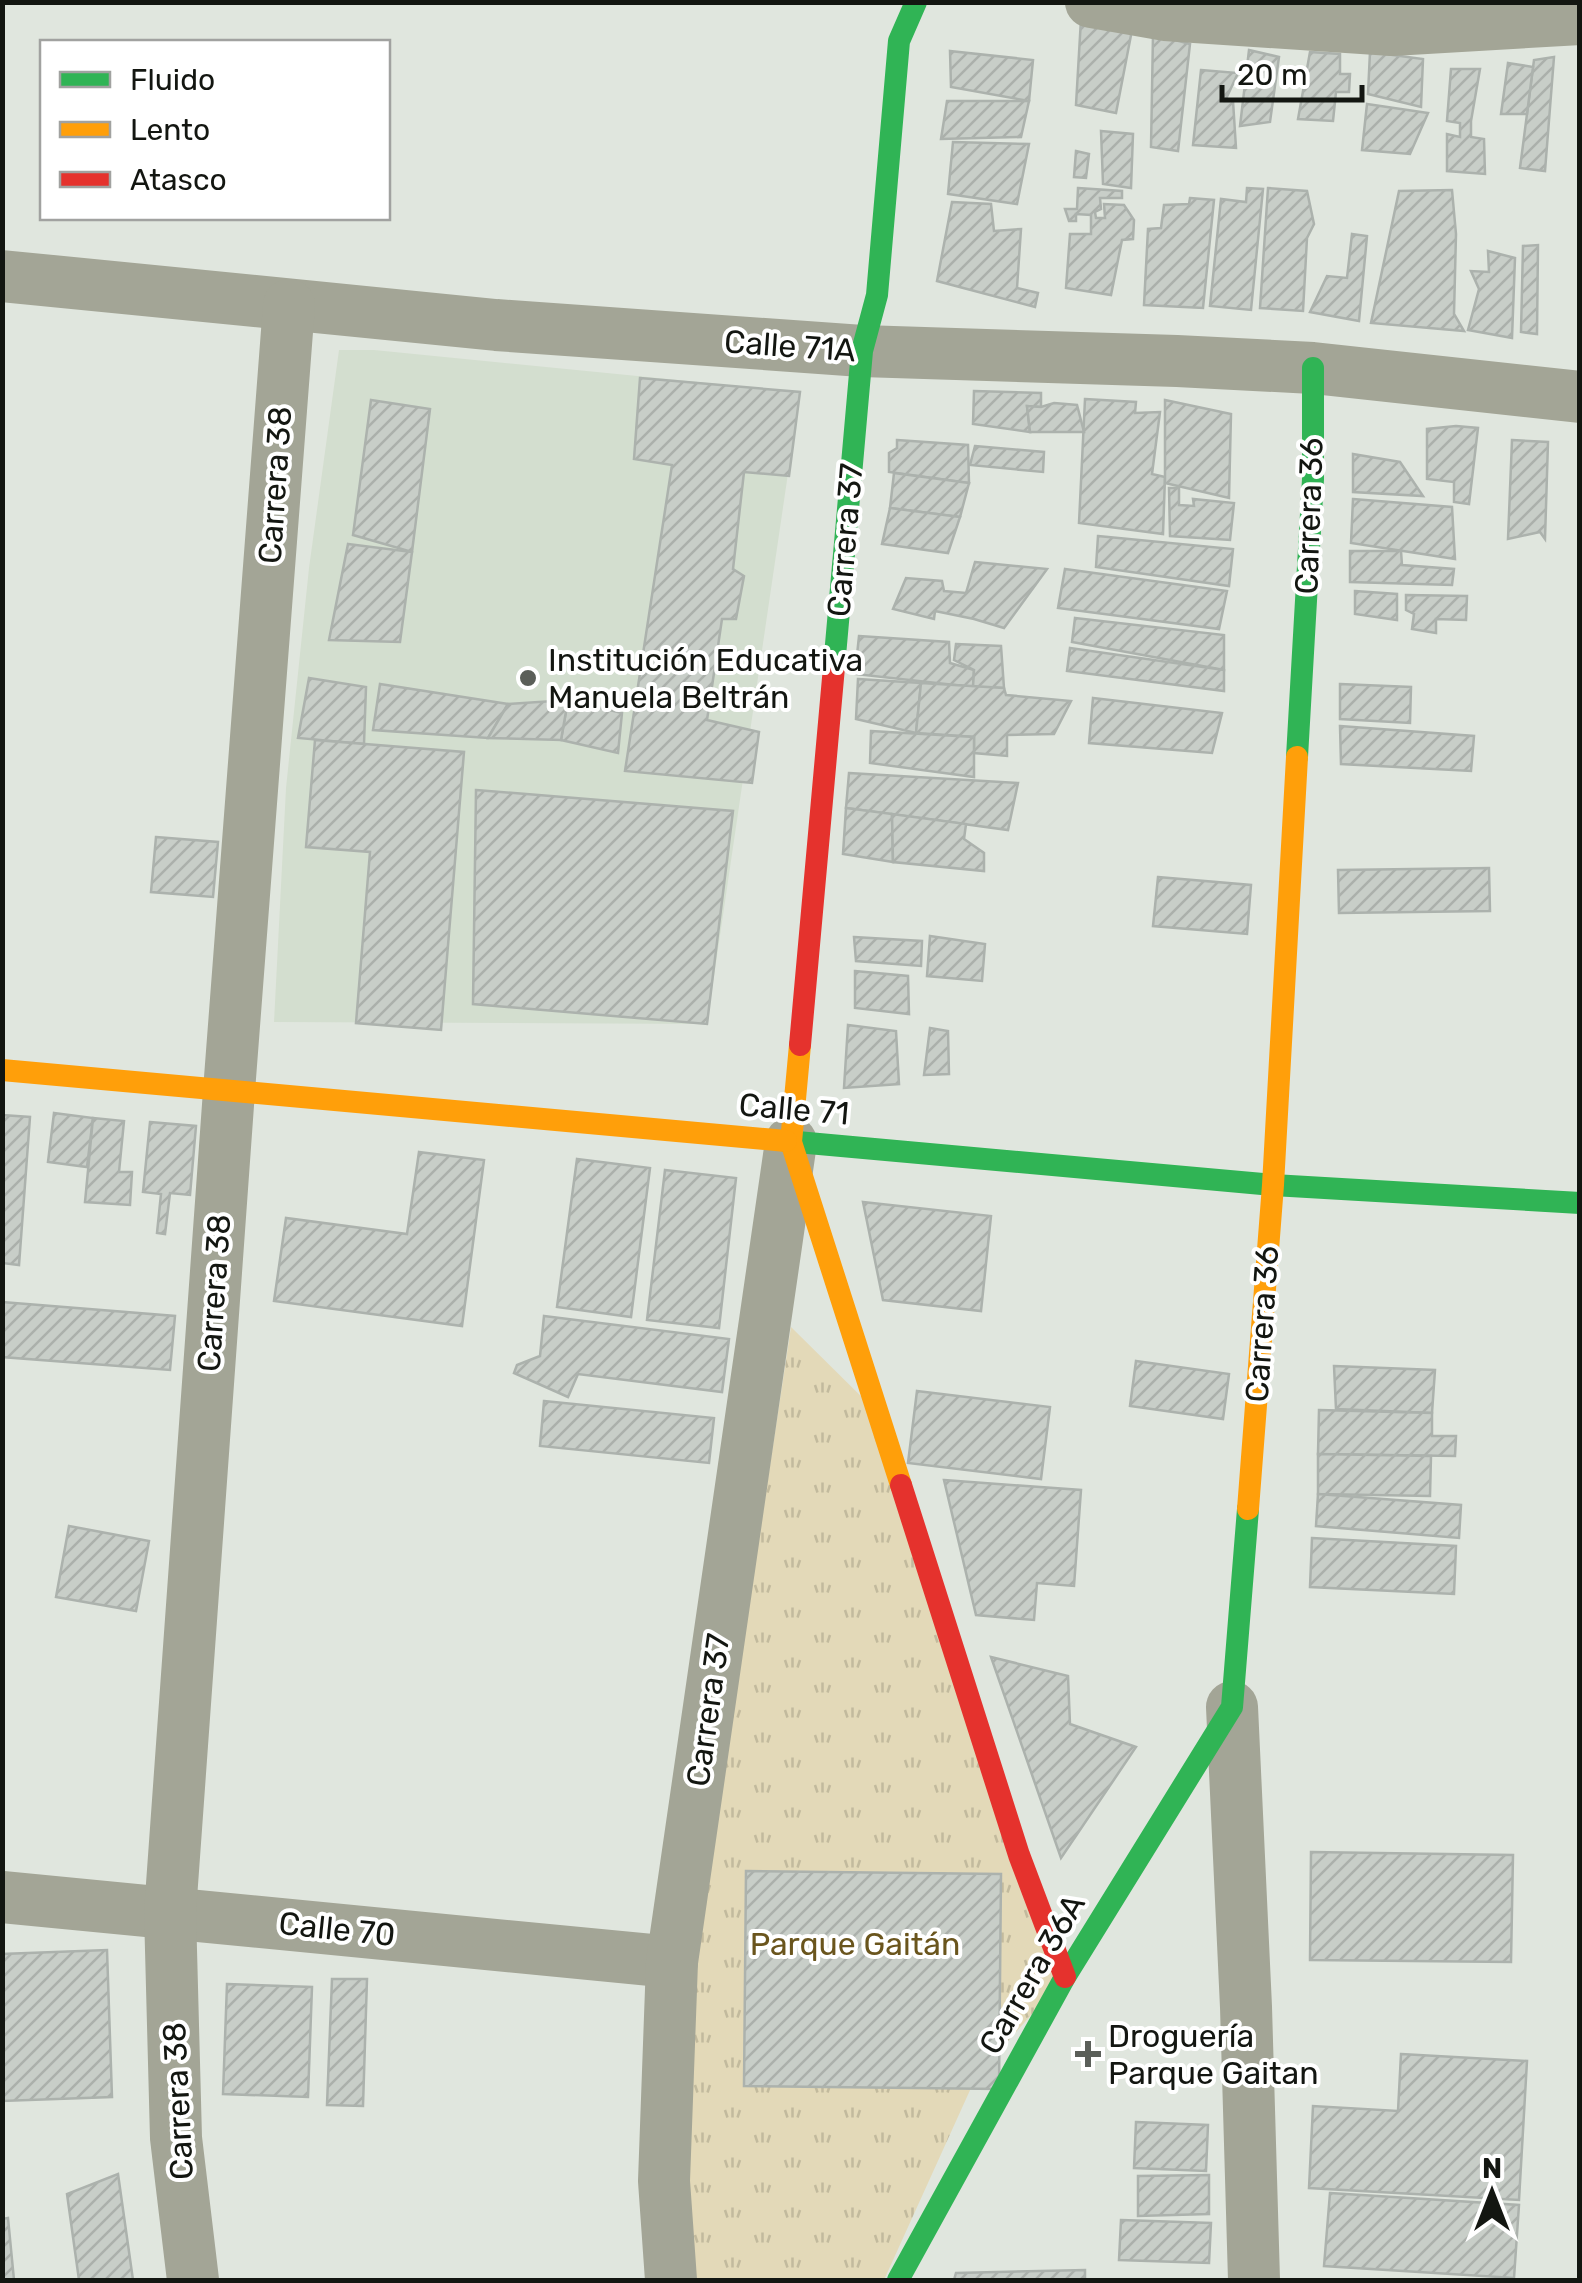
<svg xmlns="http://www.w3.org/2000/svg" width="1582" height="2283" font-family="Rubik,sans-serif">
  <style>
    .built { fill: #d3decf }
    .grass { fill: url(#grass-tufts) }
    .building { fill: url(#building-hatch); stroke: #acb2ad; stroke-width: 2.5 }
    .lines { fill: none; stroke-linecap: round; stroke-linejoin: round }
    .street { stroke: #a3a596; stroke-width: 52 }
    .fast { stroke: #30b455; stroke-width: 22 }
    .slow { stroke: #ff9f0a; stroke-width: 22 }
    .jam { stroke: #e5322d; stroke-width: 22 }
    .poi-dot { fill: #5b5f59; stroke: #fff; stroke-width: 4 }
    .labels { text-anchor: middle; stroke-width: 8; stroke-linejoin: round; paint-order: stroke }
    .street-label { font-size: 32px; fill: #131611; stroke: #fff }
    .poi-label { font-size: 32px; fill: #131611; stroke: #fff; text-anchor: start }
    .park-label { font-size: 32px; fill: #6a551d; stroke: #fff }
  </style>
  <defs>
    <pattern id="grass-tufts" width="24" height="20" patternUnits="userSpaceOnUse" patternTransform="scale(2.5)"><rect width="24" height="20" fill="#e3d9b8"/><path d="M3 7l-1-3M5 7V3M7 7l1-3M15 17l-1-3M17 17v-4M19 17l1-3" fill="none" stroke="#c2ba9d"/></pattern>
    <pattern id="building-hatch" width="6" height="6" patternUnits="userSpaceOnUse" patternTransform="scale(2.5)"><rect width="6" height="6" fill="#c8cec8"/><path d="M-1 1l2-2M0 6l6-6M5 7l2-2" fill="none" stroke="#abb0ab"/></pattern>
  </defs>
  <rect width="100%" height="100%" fill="#e0e6de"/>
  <polygon class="built" points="339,350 374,350 800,392 707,1024 274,1022 286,788 309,568"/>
  <polygon class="grass" points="791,1327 877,1412 1065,1977 976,2077 884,2280 671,2280 666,2092 738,1676"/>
  <g class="building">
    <polygon points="1081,19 1132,30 1116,113 1076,105"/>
    <polygon points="1153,34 1190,44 1178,151 1151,147"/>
    <polygon points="1249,50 1279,57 1270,122 1240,126"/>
    <polygon points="950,51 1033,60 1029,101 951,87"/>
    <polygon points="1310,52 1340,54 1340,74 1350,74 1349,92 1336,92 1333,121 1298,119"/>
    <polygon points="1370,52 1423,59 1421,107 1368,94"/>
    <polygon points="1554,57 1545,171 1520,168 1534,60"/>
    <polygon points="1508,63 1533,67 1527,114 1501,114"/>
    <polygon points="1451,69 1480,69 1471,121 1471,137 1484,139 1485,174 1447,171 1447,134 1460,137 1460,123 1447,121"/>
    <polygon points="1201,70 1238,73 1225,101 1233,101 1236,148 1193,145"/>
    <polygon points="947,101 1029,101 1021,137 941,139"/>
    <polygon points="1367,104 1428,113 1410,154 1362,150"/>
    <polygon points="1101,131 1133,134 1131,188 1103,184"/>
    <polygon points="953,142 1029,144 1017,204 948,194"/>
    <polygon points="1076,151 1089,154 1086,178 1074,177"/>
    <polygon points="1078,188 1122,191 1122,198 1100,198 1101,209 1095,212 1096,218 1105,218 1104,204 1124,205 1134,220 1133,239 1122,240 1111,295 1066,288 1070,234 1091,234 1091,215 1076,214 1076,221 1069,221 1065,209 1077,209"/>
    <polygon points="1247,188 1263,189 1251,310 1210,306 1221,199 1246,202"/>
    <polygon points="1268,188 1307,191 1314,224 1307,238 1303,311 1260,308"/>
    <polygon points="1452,190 1456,234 1454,314 1464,331 1371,323 1399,191"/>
    <polygon points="1190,198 1214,200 1203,308 1144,305 1148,229 1161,228 1164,205 1189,204"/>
    <polygon points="952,202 991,204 994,231 1021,229 1017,288 1038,293 1035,307 937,281"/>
    <polygon points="1352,234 1367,236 1359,321 1310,312 1327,276 1347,278"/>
    <polygon points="1538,245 1537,334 1521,332 1523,246"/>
    <polygon points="1488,251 1515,258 1512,338 1468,330 1479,289 1471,271 1489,272"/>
    <polygon points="640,378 800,392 789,476 744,472 733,569 744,576 736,619 722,619 707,720 759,732 752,783 625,771 672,465 634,459"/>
    <polygon points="974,391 1041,393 1041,407 1027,406 1030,432 973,424"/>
    <polygon points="1085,399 1136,402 1135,413 1160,412 1152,474 1165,477 1163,534 1079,523"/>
    <polygon points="371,400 430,409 412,552 353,535"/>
    <polygon points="1165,400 1231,414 1229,498 1165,483"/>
    <polygon points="1054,403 1077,405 1084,432 1030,432 1027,406 1041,407"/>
    <polygon points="1456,426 1478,428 1469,504 1454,502 1454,482 1427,479 1427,429"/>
    <polygon points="897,440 968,445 969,483 889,472 889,453 897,448"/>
    <polygon points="1512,440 1548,442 1545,539 1540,532 1508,539"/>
    <polygon points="975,446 1044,452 1043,472 970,465"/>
    <polygon points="1353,454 1400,462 1423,496 1353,492"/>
    <polygon points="894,473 969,483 960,517 890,508"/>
    <polygon points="1169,488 1179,488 1179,505 1194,506 1193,499 1234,503 1230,540 1170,536"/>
    <polygon points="1353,499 1452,507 1455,559 1351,543"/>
    <polygon points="890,508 960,517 948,553 882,544"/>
    <polygon points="1098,536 1233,549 1229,586 1096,567"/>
    <polygon points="348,544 412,552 400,642 329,640"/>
    <polygon points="1350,551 1401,551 1402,565 1454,569 1452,585 1350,582"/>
    <polygon points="975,562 1047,569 1004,628 974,619 935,611 934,619 893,609 906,578 942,581 944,591 966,593"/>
    <polygon points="1065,569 1227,591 1219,629 1058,608"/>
    <polygon points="1355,591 1397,594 1397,620 1355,614"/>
    <polygon points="1406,595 1467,596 1466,620 1436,619 1436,633 1412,629 1414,614 1406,610"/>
    <polygon points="1075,618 1224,635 1224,670 1072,642"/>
    <polygon points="859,636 949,642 950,663 974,670 973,687 855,674"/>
    <polygon points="956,644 1001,646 1004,688 973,687 974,670 954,660"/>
    <polygon points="1070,648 1224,670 1224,691 1067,671"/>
    <polygon points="309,678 366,687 364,744 298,738"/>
    <polygon points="858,679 921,683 916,733 856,719"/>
    <polygon points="921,683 1004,688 1006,695 1071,701 1054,734 1007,735 1007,756 974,753 974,737 916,733"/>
    <polygon points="380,684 508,704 488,738 373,730"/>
    <polygon points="1340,684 1411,687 1410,723 1340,719"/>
    <polygon points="1093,698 1222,713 1212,753 1089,743"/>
    <polygon points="568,700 622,713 618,753 561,740"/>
    <polygon points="568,700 561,740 488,738 508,704"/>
    <polygon points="1340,726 1474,736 1471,771 1341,764"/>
    <polygon points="871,731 974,737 974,777 870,763"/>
    <polygon points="315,740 464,752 441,1030 356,1023 370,852 306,847"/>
    <polygon points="849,773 1018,783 1008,830 846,808"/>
    <polygon points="476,790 733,811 707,1024 473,1004"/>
    <polygon points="846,808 892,814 893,862 843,854"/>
    <polygon points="892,814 966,824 964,839 984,853 984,871 893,862"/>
    <polygon points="156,837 218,842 213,897 151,892"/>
    <polygon points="1489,868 1490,911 1339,913 1338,870"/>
    <polygon points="1158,877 1251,885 1247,934 1153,926"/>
    <polygon points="930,936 985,944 982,981 927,976"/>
    <polygon points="854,937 922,941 921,966 856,961"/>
    <polygon points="855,971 908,976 909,1014 855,1008"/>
    <polygon points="848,1025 896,1031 899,1084 844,1088"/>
    <polygon points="930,1028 948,1031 949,1074 924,1075"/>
    <polygon points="54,1113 93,1118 87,1167 48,1162"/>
    <polygon points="2,1115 30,1117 19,1265 2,1263"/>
    <polygon points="93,1118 124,1121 119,1172 132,1172 130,1205 85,1202"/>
    <polygon points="150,1122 196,1126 190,1195 170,1193 165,1234 157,1233 161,1194 143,1192"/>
    <polygon points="419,1152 484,1160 462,1326 274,1301 286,1218 407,1234"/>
    <polygon points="577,1159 650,1168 631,1317 557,1307"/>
    <polygon points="665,1170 736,1178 719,1328 647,1320"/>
    <polygon points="863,1202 991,1216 981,1311 883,1300"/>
    <polygon points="2,1302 175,1316 170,1370 2,1357"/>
    <polygon points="544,1316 729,1339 722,1392 578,1374 568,1397 514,1373 517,1365 540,1356"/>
    <polygon points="1136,1361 1229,1374 1223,1419 1130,1406"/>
    <polygon points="1334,1366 1435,1370 1432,1413 1336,1409"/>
    <polygon points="917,1391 1050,1407 1041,1479 908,1463"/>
    <polygon points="544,1401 714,1418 709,1463 540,1446"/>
    <polygon points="1319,1410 1432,1413 1432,1436 1456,1436 1455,1456 1318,1454"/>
    <polygon points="1318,1454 1431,1456 1430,1496 1318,1494"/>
    <polygon points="944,1480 1081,1490 1074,1586 1037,1583 1034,1620 976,1615"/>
    <polygon points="1318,1494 1461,1505 1459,1538 1316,1526"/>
    <polygon points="69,1526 149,1541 136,1611 56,1597"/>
    <polygon points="1312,1538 1456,1546 1454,1594 1310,1587"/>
    <polygon points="991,1657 1068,1676 1070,1724 1136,1747 1061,1858"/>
    <polygon points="1311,1852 1513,1855 1511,1962 1310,1960"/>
    <polygon points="746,1871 1001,1874 999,2089 744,2086"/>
    <polygon points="107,1950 112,2097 2,2101 2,1954"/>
    <polygon points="332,1979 367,1979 363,2106 327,2105"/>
    <polygon points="227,1984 312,1987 308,2097 223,2094"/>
    <polygon points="1401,2054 1527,2061 1519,2200 1309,2188 1313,2106 1398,2111"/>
    <polygon points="1136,2122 1208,2125 1206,2171 1134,2168"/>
    <polygon points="118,2174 133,2280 79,2280 67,2194"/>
    <polygon points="1209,2175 1209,2214 1138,2216 1138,2176"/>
    <polygon points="1330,2193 1519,2205 1514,2278 1324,2266"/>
    <polygon points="8,2218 14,2280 2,2280 2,2219"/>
    <polygon points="1121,2220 1211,2223 1209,2263 1119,2260"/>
    <polygon points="1085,2270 1085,2280 954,2280 956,2273"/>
  </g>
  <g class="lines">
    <g class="street">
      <polyline points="1091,2 1165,15 1392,30 1580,19"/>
      <polyline points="2,276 496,325 862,351 1177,361 1313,368 1580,397"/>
      <polyline points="1232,1707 1246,2007 1254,2280"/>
      <polyline points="2,1897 672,1962"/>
      <polyline points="193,2280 176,2138 170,1912 229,1091 289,305"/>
      <polyline points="671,2280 664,2181 672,1962 791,1142"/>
    </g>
    <g class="fast">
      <polyline points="834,667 862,351 877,295 899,41 916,2"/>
      <polyline points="1297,757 1313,479 1313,368"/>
      <polyline points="786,1141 1273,1185 1580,1203"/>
      <polyline points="898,2280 1065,1977 1232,1707 1248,1509"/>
    </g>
    <g class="slow">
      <polyline points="800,1045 791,1142 901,1485"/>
      <polyline points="2,1070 786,1141"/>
      <polyline points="1248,1509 1273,1185 1297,757"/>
    </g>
    <g class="jam">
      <polyline points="800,1045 834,667"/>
      <polyline points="901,1485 1019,1855 1065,1977"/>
    </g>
  </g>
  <g class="poi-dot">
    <circle cx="528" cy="678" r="10"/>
    <path d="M1083 2039h10v10h10v10h-10v10h-10v-10h-10v-10h10z"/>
  </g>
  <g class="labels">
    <g class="street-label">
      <text transform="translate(790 346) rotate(4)" y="11">Calle 71A</text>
      <text transform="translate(275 485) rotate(-86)" y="11">Carrera 38</text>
      <text transform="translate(1309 516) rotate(-88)" y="11">Carrera 36</text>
      <text transform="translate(845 540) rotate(-85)" y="11">Carrera 37</text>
      <text transform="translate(794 1109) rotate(5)" y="11">Calle 71</text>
      <text transform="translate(214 1293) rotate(-86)" y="11">Carrera 38</text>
      <text transform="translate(1262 1324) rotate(-86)" y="11">Carrera 36</text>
      <text transform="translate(708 1710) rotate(-82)" y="11">Carrera 37</text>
      <text transform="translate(337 1929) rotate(6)" y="11">Calle 70</text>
      <text transform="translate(1032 1974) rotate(-60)" y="11">Carrera 36A</text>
      <text transform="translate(178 2101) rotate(-93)" y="11">Carrera 38</text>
    </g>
    <g class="poi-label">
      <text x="548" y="671">Institución Educativa<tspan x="548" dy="37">Manuela Beltrán</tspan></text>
      <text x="1108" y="2047">Droguería<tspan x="1108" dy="37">Parque Gaitan</tspan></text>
    </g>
    <g class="park-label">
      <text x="855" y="1955">Parque Gaitán</text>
    </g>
  </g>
  <rect width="1582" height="2283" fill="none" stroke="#131611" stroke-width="10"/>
  <rect x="40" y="40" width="350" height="180" fill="#ffffff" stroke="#a1a2a0" stroke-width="2.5"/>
  <rect x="60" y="72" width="50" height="15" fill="#30b455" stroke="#a1a2a0" stroke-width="2.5"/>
  <text x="130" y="90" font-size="30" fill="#131611">Fluido</text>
  <rect x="60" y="122" width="50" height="15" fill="#ff9f0a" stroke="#a1a2a0" stroke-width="2.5"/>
  <text x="130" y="140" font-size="30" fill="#131611">Lento</text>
  <rect x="60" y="172" width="50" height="15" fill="#e5322d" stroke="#a1a2a0" stroke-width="2.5"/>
  <text x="130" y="190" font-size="30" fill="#131611">Atasco</text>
  <g transform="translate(1492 2193)" stroke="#ffffff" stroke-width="8" paint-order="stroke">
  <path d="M0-8L18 38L0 25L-18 38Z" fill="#131611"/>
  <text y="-15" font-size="28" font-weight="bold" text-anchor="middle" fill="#131611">N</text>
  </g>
  <path d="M1222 85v15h140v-15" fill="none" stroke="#131611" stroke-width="5"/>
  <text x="1237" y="85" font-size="30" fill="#131611" stroke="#ffffff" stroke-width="8" paint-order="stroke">20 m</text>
</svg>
